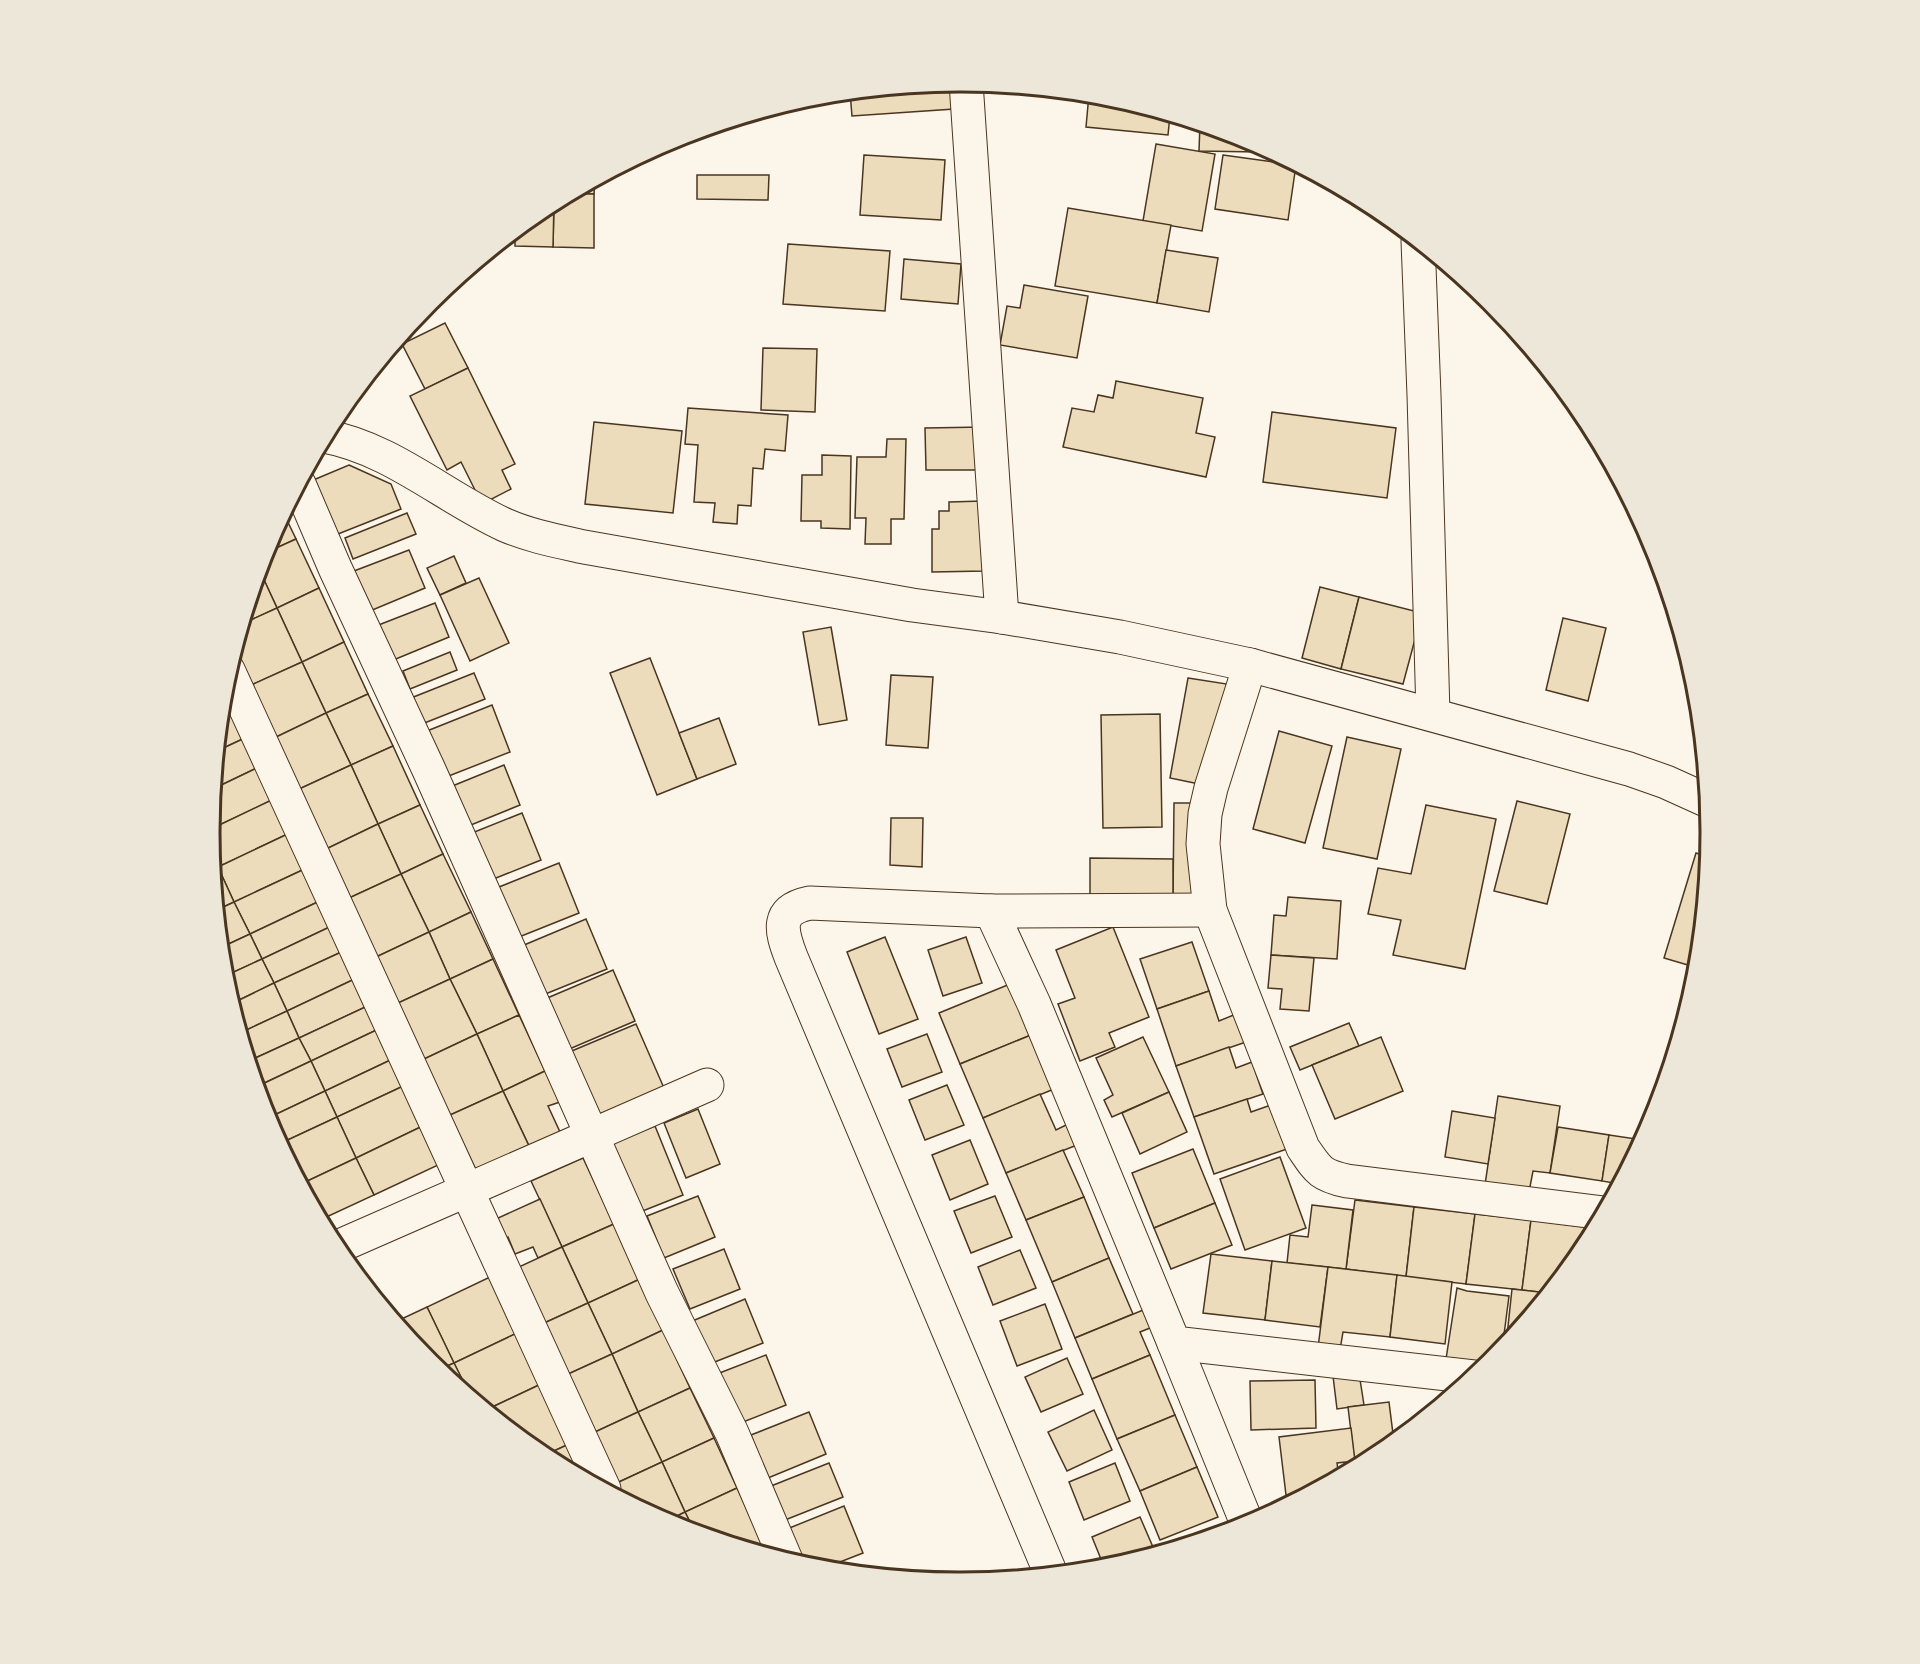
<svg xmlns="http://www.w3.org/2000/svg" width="1920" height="1664" font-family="Ubuntu,sans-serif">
	<rect width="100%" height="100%" fill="#fbf6e9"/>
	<g fill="#ecdcbc" stroke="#4a3520" stroke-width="1.5">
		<path d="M952,82L954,109L852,116L850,92Z"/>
		<path d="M1089,94L1107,96L1170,115L1168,135L1086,127Z"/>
		<path d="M1200,124L1248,138L1258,144V152L1199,151Z"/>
		<path d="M1156,144L1215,154L1202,231L1143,221Z"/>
		<path d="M864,155L945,160L941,220L860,215Z"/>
		<path d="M1223,155L1296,165L1288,220L1215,209Z"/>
		<path d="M697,175H769L768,200L697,199Z"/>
		<path d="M595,180L594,194H569Z"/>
		<path d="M569,194H594V248L553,247L554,202Z"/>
		<path d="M554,202L553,247L515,246V230L543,207Z"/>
		<path d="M1068,208L1171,225L1157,303L1055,286Z"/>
		<path d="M788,244L890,251L885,311L783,304Z"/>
		<path d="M1166,250L1218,258L1209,312L1157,303Z"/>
		<path d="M904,259L961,264L958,304L901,299Z"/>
		<path d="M1024,285L1088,296L1077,358L1000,345L1007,306L1020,308Z"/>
		<path d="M433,297L437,306L419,313L429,301Z"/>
		<path d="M445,323L468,368L425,389L402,344Z"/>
		<path d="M763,348L817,349L815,412L761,410Z"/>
		<path d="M468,368L515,464L502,470L511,489L482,504L461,462L447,470L410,396Z"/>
		<path d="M1116,381L1203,398L1196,433L1215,437L1206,477L1063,447L1072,408L1094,412L1098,395L1113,398Z"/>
		<path d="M688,408L788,415L785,451L765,449L763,469L753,468L751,506L738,505L737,524L713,522L715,503L694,502L698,445L685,444Z"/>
		<path d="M1272,412L1396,428L1387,498L1263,482Z"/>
		<path d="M594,422L682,431L673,513L585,504Z"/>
		<path d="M984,427L985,470H926L925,428Z"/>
		<path d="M887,439H906L904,519H891V544H865L866,518H855L857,457H886Z"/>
		<path d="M822,455L851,456L850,529L821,528V521H801L802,475H822Z"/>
		<path d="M349,465L391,484L401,509L333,536L311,481Z"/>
		<path d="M983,501L985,571L932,572V529H939V511H949V502Z"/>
		<path d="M283,512L296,539L263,554L266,544Z"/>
		<path d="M407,513L416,534L353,559L345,538Z"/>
		<path d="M296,539L319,588L277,608L259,569L263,554Z"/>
		<path d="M409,550L425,588L370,611L354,571Z"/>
		<path d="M454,556L466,583L440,595L427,568Z"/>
		<path d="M259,569L277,608L242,624Z"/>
		<path d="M479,578L509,643L470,661L440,595Z"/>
		<path d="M1320,587L1359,597L1341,669L1302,658Z"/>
		<path d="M319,588L344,642L302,662L277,608Z"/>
		<path d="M1359,597L1422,613L1403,684L1341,669Z"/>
		<path d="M435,603L449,637L391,661L376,626Z"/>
		<path d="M277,608L302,662L249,686L233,653L242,624Z"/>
		<path d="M1563,618L1606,628L1588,701L1546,690Z"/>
		<path d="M831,627L847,720L819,725L803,632Z"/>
		<path d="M344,642L368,694L326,713L302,662Z"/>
		<path d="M450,652L457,670L410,689L403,671Z"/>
		<path d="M650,658L697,779L657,795L610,673Z"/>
		<path d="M302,662L326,713L274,738L249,686Z"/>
		<path d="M474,673L485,699L422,724L411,698Z"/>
		<path d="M891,675L933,677L928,748L886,745Z"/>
		<path d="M1188,678L1227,684L1209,786L1170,778Z"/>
		<path d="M229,694L249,736L217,751L222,697Z"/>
		<path d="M368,694L393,746L351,765L326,713Z"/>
		<path d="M492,705L510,752L441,779L422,733Z"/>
		<path d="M326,713L351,765L297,790L274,738Z"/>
		<path d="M1160,714L1162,827L1103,828L1101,715Z"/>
		<path d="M719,718L736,764L697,779L679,733Z"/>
		<path d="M1279,731L1332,746L1305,843L1253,829Z"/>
		<path d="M249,736L263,765L213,789L217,751Z"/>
		<path d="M1347,737L1401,749L1377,859L1323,848Z"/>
		<path d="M393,746L420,805L378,824L351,765Z"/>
		<path d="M263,765L278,797L209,830L213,789Z"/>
		<path d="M351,765L378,824L326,849L297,790Z"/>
		<path d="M504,765L520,805L461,829L445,789Z"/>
		<path d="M278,797L294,831L218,867L211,853L209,830Z"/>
		<path d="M1517,801L1570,814L1547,904L1494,891Z"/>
		<path d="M1174,803H1196V897H1173Z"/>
		<path d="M420,805L443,854L401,874L378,824Z"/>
		<path d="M1426,805L1496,819L1465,969L1393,955L1401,920L1368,914L1378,868L1411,874Z"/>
		<path d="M522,813L541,860L486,882L467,835Z"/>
		<path d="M891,818H923L922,867L890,865Z"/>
		<path d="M378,824L401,874L349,898L326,849Z"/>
		<path d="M294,831L311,866L234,902L218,867Z"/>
		<path d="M1696,853L1709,857L1698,968L1664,958Z"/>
		<path d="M443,854L471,912L429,932L401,874Z"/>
		<path d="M1090,858L1173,859V897L1090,896Z"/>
		<path d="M559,863L579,913L514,939L494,889Z"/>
		<path d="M311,866L326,898L250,934L234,902Z"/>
		<path d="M218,867L234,902L217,910L213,869Z"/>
		<path d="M401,874L429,932L376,957L349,898Z"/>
		<path d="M1288,897L1341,901L1337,959L1271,955L1274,915L1286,916Z"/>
		<path d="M326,898L338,923L262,959L250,934Z"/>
		<path d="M234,902L250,934L220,948L217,910Z"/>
		<path d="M471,912L493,959L450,979L429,932Z"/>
		<path d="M586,919L607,969L538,997L517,948Z"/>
		<path d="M338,923L350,948L274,983L262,959Z"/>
		<path d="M1113,927L1149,1017L1109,1033L1115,1047L1080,1061L1058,1004L1075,998L1056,950Z"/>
		<path d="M429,932L450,979L398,1003L376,957Z"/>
		<path d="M250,934L262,959L223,977L220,948Z"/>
		<path d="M885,937L918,1019L879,1034L847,952Z"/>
		<path d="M966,937L982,983L943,996L928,950Z"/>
		<path d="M1192,942L1209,991L1157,1009L1140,959Z"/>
		<path d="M350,948L363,975L287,1011L274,983Z"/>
		<path d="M1271,955L1314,958L1309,1011L1280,1009L1282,989L1268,988Z"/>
		<path d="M262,959L274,983L231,1004L223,977Z"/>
		<path d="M493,959L519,1015L477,1034L450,979Z"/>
		<path d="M613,970L635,1021L560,1053L538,1002Z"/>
		<path d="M363,975L376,1002L299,1038L287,1011Z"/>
		<path d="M450,979L477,1034L424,1059L398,1003Z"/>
		<path d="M274,983L287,1011L240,1033L231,1004Z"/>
		<path d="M1010,984L1031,1035L960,1064L939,1013Z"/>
		<path d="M1209,991L1219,1021L1236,1014L1246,1042L1176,1066L1157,1009Z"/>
		<path d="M376,1002L387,1025L311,1061L299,1038Z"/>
		<path d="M287,1011L299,1038L249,1061L240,1033Z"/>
		<path d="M519,1015L545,1071L503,1091L477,1034Z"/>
		<path d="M1349,1023L1359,1046L1300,1070L1290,1047Z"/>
		<path d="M636,1024L664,1088L594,1117L567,1053Z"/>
		<path d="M387,1025L401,1055L325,1091L311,1061Z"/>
		<path d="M477,1034L503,1091L450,1115L424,1059Z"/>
		<path d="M927,1034L942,1072L902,1087L887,1049Z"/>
		<path d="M1031,1035L1054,1089L983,1118L960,1064Z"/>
		<path d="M1143,1037L1169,1092L1112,1117L1104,1100L1113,1095L1096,1058Z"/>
		<path d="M1381,1037L1403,1091L1335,1119L1312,1065Z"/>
		<path d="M299,1038L311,1061L256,1087L249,1061Z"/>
		<path d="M1229,1047L1236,1068L1252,1062L1263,1094L1194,1117L1176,1066Z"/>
		<path d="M401,1055L414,1081L337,1117L325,1091Z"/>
		<path d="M311,1061L325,1091L266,1119L256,1087Z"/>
		<path d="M545,1071L560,1102L548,1106L560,1132L529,1146L503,1091Z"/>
		<path d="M414,1081L433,1121L356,1158L337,1117Z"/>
		<path d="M947,1085L964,1125L925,1140L909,1100Z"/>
		<path d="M325,1091L337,1117L279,1144L266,1119Z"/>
		<path d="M503,1091L529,1146L476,1170L450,1115Z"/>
		<path d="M1169,1092L1187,1132L1140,1154L1122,1113Z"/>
		<path d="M1040,1094L1056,1130L1068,1124L1077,1145L1006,1173L983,1118Z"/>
		<path d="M1498,1096L1560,1106L1550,1173L1533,1171L1529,1192L1485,1185Z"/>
		<path d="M1247,1099L1251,1112L1271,1105L1287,1149L1214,1174L1194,1117Z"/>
		<path d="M698,1109L720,1164L686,1178L664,1123Z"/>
		<path d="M1452,1111L1495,1118L1488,1164L1445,1157Z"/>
		<path d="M337,1117L356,1158L301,1184L279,1144Z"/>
		<path d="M433,1121L451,1159L374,1195L356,1158Z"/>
		<path d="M655,1126L683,1195L635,1214L607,1145Z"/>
		<path d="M1558,1127L1609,1135L1602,1181L1550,1173Z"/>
		<path d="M1609,1135L1643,1140L1619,1184L1602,1181Z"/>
		<path d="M970,1140L988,1184L950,1200L932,1155Z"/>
		<path d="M1193,1149L1215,1203L1154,1228L1132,1173Z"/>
		<path d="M1063,1150L1084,1197L1026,1220L1006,1173Z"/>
		<path d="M1280,1157L1306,1228L1245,1250L1220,1179Z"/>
		<path d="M356,1158L374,1195L320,1220L301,1184Z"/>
		<path d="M583,1158L614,1224L562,1247L531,1181Z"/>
		<path d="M698,1196L715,1237L664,1258L647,1216Z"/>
		<path d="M995,1196L1012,1237L971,1253L954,1211Z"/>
		<path d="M1084,1197L1109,1258L1052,1282L1026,1220Z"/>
		<path d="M540,1199L562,1247L538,1258L533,1247L515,1254L508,1237L496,1243L487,1223Z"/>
		<path d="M1355,1200L1414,1207L1406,1277L1346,1269Z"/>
		<path d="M1215,1203L1232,1245L1171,1269L1154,1228Z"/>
		<path d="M1312,1205L1353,1210L1346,1269L1287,1263L1290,1235L1308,1237Z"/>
		<path d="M1414,1207L1475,1214L1466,1284L1406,1277Z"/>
		<path d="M1475,1214L1531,1220L1522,1290L1466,1284Z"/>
		<path d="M1531,1220L1592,1228L1590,1238L1584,1250L1548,1293L1522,1290Z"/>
		<path d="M614,1224L640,1279L588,1303L562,1247Z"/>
		<path d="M562,1247L588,1303L531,1329L506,1273Z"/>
		<path d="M724,1249L740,1289L690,1309L673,1269Z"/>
		<path d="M1020,1250L1036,1288L993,1305L978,1267Z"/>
		<path d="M1211,1254L1272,1261L1265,1320L1203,1313Z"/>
		<path d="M1109,1258L1133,1314L1075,1338L1052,1282Z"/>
		<path d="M1272,1261L1328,1267L1320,1327L1265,1320Z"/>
		<path d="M1328,1267L1397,1275L1390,1337L1343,1332L1340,1350L1318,1348Z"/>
		<path d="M1397,1275L1452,1282L1445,1344L1390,1337Z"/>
		<path d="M490,1277L517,1333L454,1363L427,1307Z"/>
		<path d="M640,1279L663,1330L612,1354L588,1303Z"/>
		<path d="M1457,1288L1467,1291L1509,1296L1502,1350L1489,1365L1446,1359Z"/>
		<path d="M1512,1289L1548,1293L1506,1345Z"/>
		<path d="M745,1299L763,1343L707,1365L690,1322Z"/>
		<path d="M588,1303L612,1354L555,1380L531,1329Z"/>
		<path d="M1045,1304L1062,1349L1017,1366L1000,1321Z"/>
		<path d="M427,1307L454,1363L438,1370L429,1363L395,1322Z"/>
		<path d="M1148,1308L1155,1326L1140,1332L1150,1355L1092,1379L1075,1338Z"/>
		<path d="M663,1330L690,1388L638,1412L612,1354Z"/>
		<path d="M517,1333L541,1384L486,1410L471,1397L454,1363Z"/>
		<path d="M612,1354L638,1412L582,1438L555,1380Z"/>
		<path d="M766,1355L786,1405L738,1424L717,1374Z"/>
		<path d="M1150,1355L1175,1415L1117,1439L1092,1379Z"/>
		<path d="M1067,1358L1083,1394L1041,1412L1025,1377Z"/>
		<path d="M454,1363L471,1397L438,1370Z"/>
		<path d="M1359,1373L1364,1405L1337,1409L1333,1376Z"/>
		<path d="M1315,1380L1316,1428L1251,1430L1250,1381Z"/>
		<path d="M541,1384L569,1444L543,1456L486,1410Z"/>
		<path d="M690,1388L714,1438L662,1462L638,1412Z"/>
		<path d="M1389,1402L1394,1442L1377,1457L1362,1465H1355L1348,1407Z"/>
		<path d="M1094,1410L1112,1450L1067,1471L1048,1432Z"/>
		<path d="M638,1412L662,1462L606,1488L582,1438Z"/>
		<path d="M809,1412L826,1454L768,1478L751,1435Z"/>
		<path d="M1175,1415L1197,1467L1140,1491L1117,1439Z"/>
		<path d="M1351,1428L1355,1461L1337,1463L1339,1477L1311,1492L1286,1495L1279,1437Z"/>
		<path d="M714,1438L737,1488L685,1512L662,1462Z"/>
		<path d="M569,1444L587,1480L543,1456Z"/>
		<path d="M662,1462L685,1512L665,1522L607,1491L606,1488Z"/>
		<path d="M829,1463L843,1497L780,1522L766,1488Z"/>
		<path d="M1115,1463L1130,1501L1084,1520L1069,1482Z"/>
		<path d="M1197,1467L1218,1517L1160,1540L1140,1491Z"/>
		<path d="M737,1488L764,1547L755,1551L695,1532L685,1512Z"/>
		<path d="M844,1506L863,1553L822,1569L802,1565L787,1529Z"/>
		<path d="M685,1512L695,1532L665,1522Z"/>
		<path d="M1140,1517L1156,1554L1105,1569L1092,1537Z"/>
	</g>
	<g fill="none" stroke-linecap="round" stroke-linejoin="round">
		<g stroke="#4a3520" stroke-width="35">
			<g id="minor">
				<path d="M966,82L1002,617"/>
				<path d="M1418,241L1424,395L1433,714"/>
				<path d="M324,436C391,448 444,497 505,525C530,536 557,541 584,547L912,605L1002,617L1120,637L1250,665L1629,769L1666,782L1708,801"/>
				<path d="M299,484L335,568L429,770L662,1293L732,1433L786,1560"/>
				<path d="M1250,665L1211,788L1205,814L1203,844L1210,910L1303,1148C1318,1170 1320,1175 1347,1181L1604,1213"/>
				<path d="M228,670L604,1489"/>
				<path d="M1210,910L991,911L1034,1004L1174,1343L1474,1377"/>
				<path d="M991,911L810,903C775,910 781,931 791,957L1051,1574"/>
				<path d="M335,1248L707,1085"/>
				<path d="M1174,1343L1248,1526"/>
			</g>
		</g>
		<use href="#minor" stroke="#fbf6e9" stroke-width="33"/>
	</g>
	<path d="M0 0H1920V1664H0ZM220 832a740 740 0 1 1 1480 0a740 740 0 1 1-1480 0Z" fill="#ede7d9" fill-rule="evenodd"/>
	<path fill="none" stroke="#4a3520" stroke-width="3" d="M220 832a740 740 0 1 1 1480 0a740 740 0 1 1-1480 0Z"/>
</svg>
